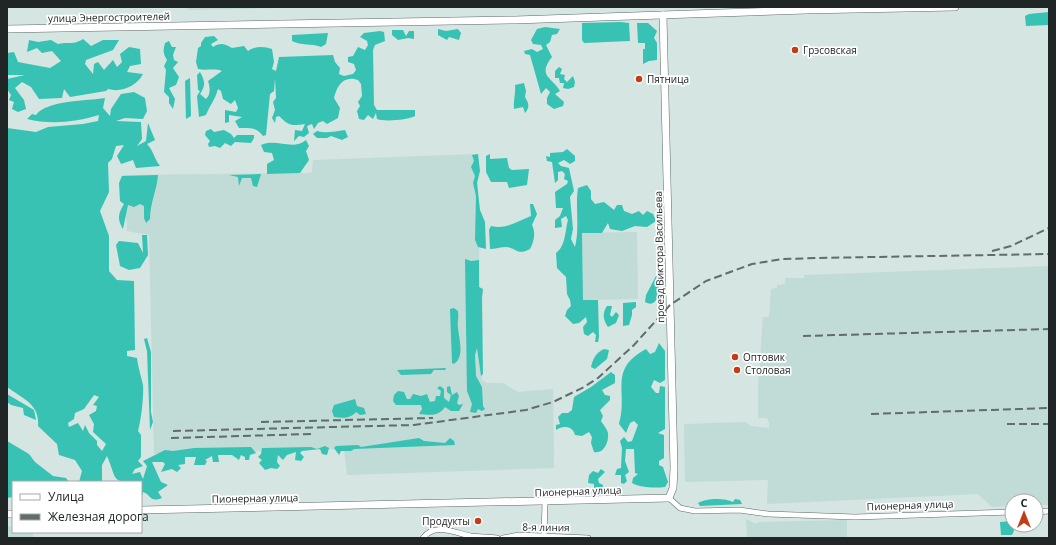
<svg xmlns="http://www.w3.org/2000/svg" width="1056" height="545" font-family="'Open Sans',sans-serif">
	<rect width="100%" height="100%" fill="#d4e5e2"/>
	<g fill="#c1dbd7">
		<path d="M184,7H316L190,10Z"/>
		<path d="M477,154L482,380L487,383H503L518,392L553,389L554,468L347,475L344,449L154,454L149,235L127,231L123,175L307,173L312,172L313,160Z"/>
		<path d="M637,232L638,299L583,300L582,233Z"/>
		<path d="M1049,266V505H1036V501H1012V506L992,507L978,494L767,504L768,480L685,482L684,424L745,422L751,426L769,428V423L767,418H758V386L763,317H769L771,289L777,288V285L785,284V278H804V275Z"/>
		<path d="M746,519L756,524L758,522L847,520V538H747Z"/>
		<path d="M7,526H13V532H33V538H7Z"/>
	</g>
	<g fill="#37c2b3" fill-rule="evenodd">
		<path d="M1049,12V25L1026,26L1025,16L1029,14Z"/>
		<path d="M621,22L629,23L630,41L584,43L582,40V23Z"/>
		<path d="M637,23H648L657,31L654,38L657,43V60L649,61L643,64V49H645V43H638Z"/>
		<path d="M545,27L560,29L557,34L552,35L550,42L546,45L552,57C537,76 552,77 560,91L555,94L564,102L563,106L554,109L547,104V98L550,92L546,88L541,94L530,55L525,54L524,51L532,49L537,52L543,49L541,45L533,44L531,40L537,29Z"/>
		<path d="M438,29L446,31L458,29L461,33L459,40L449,37L447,40L438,35Z"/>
		<path d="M392,30H403L406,36L409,31H414V39L408,38L398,40L392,35Z"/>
		<path d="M380,31L384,32L385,41L375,45L373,50L374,105L377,110H415V116C408,120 384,122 377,119L376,113L373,119L368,115L364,120L359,119L357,111L360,106L358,102L362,96L361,84L358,80C344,75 337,85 334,98L340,108L338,118L327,124L323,121L318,123L314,129L312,124L307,126L309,133L304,137L299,136L294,141L295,130L302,131L305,124C291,126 289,126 279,116L276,117L275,123L272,118L275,110L273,102L276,98L275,78L274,91L270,94L266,135L263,136C257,127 249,128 239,128L235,121L242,117L229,115V122L225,123V110L236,112L238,108L235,100L231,104L223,99L221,91L218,89C215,100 210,105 206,115L199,117L197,96L200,91L198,90L197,75L200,72C205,81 206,85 200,94L206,99C211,94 210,87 208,81L222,71C216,68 205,71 198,69L196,62L198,48L201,46V43L205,37L214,36L218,40L211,44L213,47C221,42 224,44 232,48L244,46L248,51C255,46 264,46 272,49L274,62L272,69L276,71L279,57L333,55L335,62L340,68L339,74L344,76L353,74L356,70L354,64L348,62V57L353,56L358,47L365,50L368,45L367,41L360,37L364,33Z"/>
		<path d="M328,33L326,44L321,47C311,43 302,46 292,41V35Z"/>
		<path d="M83,39L91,46L103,40H119L113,50L86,60L85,64L93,74L94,64L98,62L104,70L113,60L117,67L122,62L120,54L129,47L140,49L141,64L130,66L127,72L143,74C137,86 121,93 108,89L106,91L70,97L64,89L62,98L39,99L31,87L22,82L15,88L24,100L26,109L18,112L12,109L14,102L9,100L11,95L7,89V79L25,75H7V53L14,52L18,62L50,68L61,61L52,51L42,53L37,48L27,52L29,40L38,42L51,40L58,44C69,41 72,46 83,39Z"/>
		<path d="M169,41L172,47H176L173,55L174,60L178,62L173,68L179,77L176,85L169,88L175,99L173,109L169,103V97L164,92L166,70L164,66L167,60C163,53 163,51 165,43Z"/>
		<path d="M559,67L562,69L560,74L565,75L564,79L567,82L573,76L575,82L574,87L568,89L563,88L564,83H560L559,78H555V71Z"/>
		<path d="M190,78L191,116L186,119L185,81Z"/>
		<path d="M524,83L526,91L525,97C529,104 530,107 525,113L523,107L514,109C513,101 516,93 515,85Z"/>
		<path d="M134,92L145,98L147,111L143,119L125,118L116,121L141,122L142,139L137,146L146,141L148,123L155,140L147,144C154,151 154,159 160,166L136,168L133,160L121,164L117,156L124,145L116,146L112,159L108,163L109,192L100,211L109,236V271L117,280L134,281L135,350L127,351V356L137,358C138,367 141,376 143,385C144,395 141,421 138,431L141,435V457L138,461L143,466L135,469L132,474L140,472L143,479L147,466L143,461L165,450L173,451L194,448L251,447L256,453L250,455L249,460H245V457L241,455L239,460L232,455H218L219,462H213L212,456L205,460L207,461L205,465H194L196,457H185V464L178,465L181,468L177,472L172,469L161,472L165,464L163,462H152L161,482L168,485L158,492L162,498C149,503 152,495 143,492L141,499V482C110,482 118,482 107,456L102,465V482H79L82,471L75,460L59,455L57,444L38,426C40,404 23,399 7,387V128L36,132L48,127L83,124L98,121L99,115C76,122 51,125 27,119L32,114L36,115C47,100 87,101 105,98L103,108L110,116L111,109L121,94ZM94,395L99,397L93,405L97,406L96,411L89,415L94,424L93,432L106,444L102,451L97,445V441L89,433L85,425L83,431L78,423L69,427L68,423L74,419L75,413L84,409Z"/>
		<path d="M211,129L214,132L224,130L231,134L234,138L237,135H254V138L251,143L235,142L231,146L225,143L220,148L215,146L209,147L208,144L210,141L205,135L206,131Z"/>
		<path d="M345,130L348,137L342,140L331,136L327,138H317L313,134L317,131C327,134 335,131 345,130Z"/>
		<path d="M306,140L309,146L306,151L309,160L300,173L267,174V164L274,160L272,153L264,152L261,145C276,138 293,151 306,140Z"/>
		<path d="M567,149L575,156V161L570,164L564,160L558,163L561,166L569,168L574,191L570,197L573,229L571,239L575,247C580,227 575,206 578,188L587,185L591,191V199L595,204L604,202L614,210L617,205H622L624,211L632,214L639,211L643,215L647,211L653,214L656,221L647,227L635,226L622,231L610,229L608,223L602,233H582L583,300H598L599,337L598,342H595L596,335L593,332L588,336L584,334L583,327L587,322L586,317L579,323L573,324L565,316L567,310L571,306L570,300L567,294L566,277L557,268L556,253C566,246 565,230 568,220L566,216L561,219L562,227L555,228V220L560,216L563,208H556L555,192L567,184L568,181L564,179L565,174L562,171L558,172V180L555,183L552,162L547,161L546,156L550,157V153L563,152Z"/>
		<path d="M478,154L480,171L477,183L480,210L485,222L486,249L478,247L475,240L476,196L473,183L475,176L471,167L474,161L472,155Z"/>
		<path d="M490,154V159L507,158L509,168L512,170L529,169L527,185L509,188L507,182H491L486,172V156Z"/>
		<path d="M261,174L257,187L253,186L251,178H242L239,186L238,177L229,175Z"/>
		<path d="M158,175C157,190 150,203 150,219L146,223L144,218V206L140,204L134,207L128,205L123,229C117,219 118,214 124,204L120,201L119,183L122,176Z"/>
		<path d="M530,204H533L537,214L532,225C536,233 534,241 530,249C517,256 517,248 506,247C501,247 495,249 490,249L489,230L491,226C506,230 518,221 531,216Z"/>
		<path d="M142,235H147L148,255L140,268L129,270L120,266L116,245L119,241L138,243L143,253Z"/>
		<path d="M465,259L471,261L479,260V287L483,289L482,298L483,374L481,376L477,348L475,355L476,376L482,387L483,406L485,409L482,411L478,409L476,413L470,412L472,404L467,391Z"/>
		<path d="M656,276L661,277C658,287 660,310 645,302L646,295Z"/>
		<path d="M636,302V307L632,310V315L629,325L623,326V303Z"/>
		<path d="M607,306H612L610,315L612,317L616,312L619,315L616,323L608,327C603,319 602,314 607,306Z"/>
		<path d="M454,308L458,311C459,317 457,322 458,328C459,339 465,357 454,364L452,363L450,309Z"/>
		<path d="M147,338L151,352V412L153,422L150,430L147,351L144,339Z"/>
		<path d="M659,343L665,351V380L660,383L654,380L651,387L656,393H659L660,386L665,387V429L658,433L664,435V458L659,461V465L663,467L668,482L665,487C655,488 641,488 632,483L633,478L638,474L635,473L634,449H626L625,461L629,472L625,475L627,481L624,484L621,483V475H615L617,469L621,468L622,448L620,441L624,437L628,442L632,441L638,425L634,421L630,423L626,433L619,424C629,392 607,370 646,349L650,354L655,352Z"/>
		<path d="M604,349L609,350L607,359L595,369L591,367C593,358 596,353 604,349Z"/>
		<path d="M446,368L445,370H434L431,374L401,375L397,370Z"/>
		<path d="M611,372L615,375V383L602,390L605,395L610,396V400L600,410L603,416L601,421C603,424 607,429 608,433C609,442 604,454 594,452L591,443L592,437L589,432L582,436L575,435C573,426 563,425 556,430V425L560,424L558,417L562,413H568L572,410L574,397L591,387Z"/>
		<path d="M440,386L444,389V398L449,402L451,395L447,392V387L450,386L452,395L457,392L459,396L457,403L459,405L463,404L459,411H451L445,407C438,417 430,415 419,414L422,409L421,405H396L393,401L394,395L398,391L404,392L407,399H410L413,394L421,396L427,394L430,402L435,401L436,396H440L441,391L437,388Z"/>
		<path d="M7,394L34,410L36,420L24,415L23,408L11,405L7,402Z"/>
		<path d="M355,399L357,406L364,408L366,414L360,415L356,412C350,419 343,418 334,417L332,411L334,405Z"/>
		<path d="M419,438L424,441L445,443L450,438L454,441L455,445L354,449L351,451H341L339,455L334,448L336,446L358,445L361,447Z"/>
		<path d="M7,441L29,454L35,462L53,476L66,478L69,482H13V497L7,498Z"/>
		<path d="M325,446L329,448L327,455L322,454L320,449L302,451L300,453L304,457L301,461L295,460L296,452L287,455L283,460L278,455L277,462L280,466L277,469L271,468L265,470L259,463L262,460L258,457L261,454L262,448L311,447L317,449Z"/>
		<path d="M601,469L605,472L598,479L599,483L603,485V487L597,489L594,488V484L588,483L589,475L593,471L598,473Z"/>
		<path d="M735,499L740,500L742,504L700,506L698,503C707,498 725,498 733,502Z"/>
		<path d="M1012,521L1014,531L1012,535H1001L1000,522Z"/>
	</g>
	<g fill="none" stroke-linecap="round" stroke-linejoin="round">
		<g stroke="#5b6967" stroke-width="6">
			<g id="minor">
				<path d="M669,498L680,508L695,511L739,510L768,514L855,517L1012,512"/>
				<path d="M1036,512L1049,511"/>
				<path d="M423,538C435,522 455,533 471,536C479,537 488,537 497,538"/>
				<path d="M503,538L519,535L588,538"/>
				<path d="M544,538L545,502"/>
			</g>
		</g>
		<g stroke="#5b6967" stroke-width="8">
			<g id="tertiary">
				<path d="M141,510L669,498L673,488L674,468L663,15"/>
				<path d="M7,514H13"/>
			</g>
		</g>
		<g stroke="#5b6967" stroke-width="8">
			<path id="secondary" d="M7,29L515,20L806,10L955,7"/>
		</g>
		<use href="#minor" stroke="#fff" stroke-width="5"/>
		<use href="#tertiary" stroke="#fff" stroke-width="7"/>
		<use href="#secondary" stroke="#fff" stroke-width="7"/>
		<g stroke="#626c6a" stroke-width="2" stroke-dasharray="8 4" stroke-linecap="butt">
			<path d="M992,251L1011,246L1049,228"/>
			<path d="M803,336L1049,329"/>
			<path d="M871,414L1049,408"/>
			<path d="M261,422L433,418"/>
			<path d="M1007,424H1049"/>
			<path d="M173,431L414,425L526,410L553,402L584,387L598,378L634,345L670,305L706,281L752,264L783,259L816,258L1049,254"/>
			<path d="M171,438L312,434"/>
		</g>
	</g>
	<g fill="#c43b17" stroke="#fff" stroke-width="1.5">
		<circle cx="795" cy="50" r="4"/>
		<circle cx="639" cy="79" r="4"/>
		<circle cx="735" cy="357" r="4"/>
		<circle cx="737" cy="370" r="4"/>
		<circle cx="478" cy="521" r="4"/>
	</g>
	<g text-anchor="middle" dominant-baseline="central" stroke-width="3.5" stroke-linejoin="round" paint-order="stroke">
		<g font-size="10" fill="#202625" stroke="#fff">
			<text transform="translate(109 17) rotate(-1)">улица Энергостроителей</text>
			<text transform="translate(659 257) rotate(-91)">проезд Виктора Васильева</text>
			<text transform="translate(578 491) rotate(-2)">Пионерная улица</text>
			<text transform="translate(255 498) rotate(-1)">Пионерная улица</text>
			<text transform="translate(910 505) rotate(-2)">Пионерная улица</text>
			<text transform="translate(546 527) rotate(1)">8-я линия</text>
		</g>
		<g font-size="10" fill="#202625" stroke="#fff" text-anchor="start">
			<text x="803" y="50">Грэсовская</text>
			<text x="647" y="79">Пятница</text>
			<text x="743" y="357">Оптовик</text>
			<text x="745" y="370">Столовая</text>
			<text x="470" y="521" text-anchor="end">Продукты</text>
		</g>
	</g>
	<rect width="1056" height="545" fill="none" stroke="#202625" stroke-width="16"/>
	<rect x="12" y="481" width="130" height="52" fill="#ffffff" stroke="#a6a8a8"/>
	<rect x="20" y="494" width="20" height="6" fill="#ffffff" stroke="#a6a8a8"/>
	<text x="48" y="501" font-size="12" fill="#202625">Улица</text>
	<rect x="20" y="514" width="20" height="6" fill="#626c6a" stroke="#a6a8a8"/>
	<text x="48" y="521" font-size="12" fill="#202625">Железная дорога</text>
	<g transform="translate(1024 513)"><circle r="19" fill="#ffffff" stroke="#a6a8a8"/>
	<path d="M0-3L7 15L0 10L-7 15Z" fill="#c43b17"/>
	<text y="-6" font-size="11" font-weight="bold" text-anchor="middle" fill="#202625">С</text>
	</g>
</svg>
